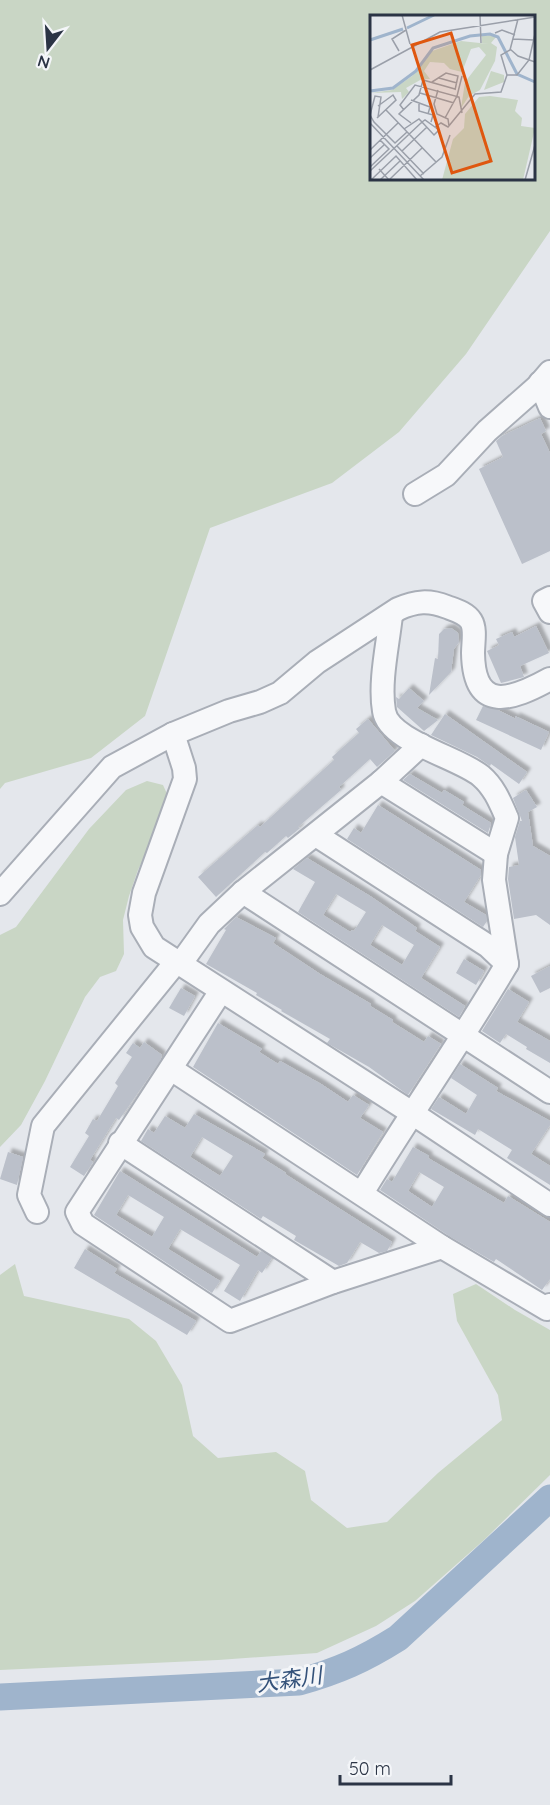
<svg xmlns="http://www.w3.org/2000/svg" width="550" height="1805" font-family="Quicksand,'Noto Sans JP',sans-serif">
	<defs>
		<filter id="shadow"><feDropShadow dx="4" dy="-4" stdDeviation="1.5" flood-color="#0004"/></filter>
	</defs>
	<rect width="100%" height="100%" fill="#e4e7ec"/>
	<g fill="#c9d6c5" fill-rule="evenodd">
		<path d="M0,0H550V231L466,354L399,432L332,483L210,528L145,716L91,758L5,783L0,789ZM534,16V178H372V16Z"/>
		<path d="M147,781L163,785L168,796L157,830L138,870L129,896L123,920L124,954L116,971L100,977L85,997L45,1081L21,1125L0,1147V935L16,927L89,829L126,790Z"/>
		<path d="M15,1264L24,1296L129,1319L156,1341L182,1385L193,1436L218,1458L276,1452L305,1471L311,1500L347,1528L387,1522L438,1473L502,1420L498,1395L457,1321L453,1294L476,1284L515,1310L550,1330V1475L484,1540L415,1601L376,1626L317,1653L218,1660L0,1670V1275Z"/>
	</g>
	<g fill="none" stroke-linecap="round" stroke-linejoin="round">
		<path stroke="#9fb4cc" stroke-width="27" d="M0,1697L299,1682C338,1671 363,1660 398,1638L550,1498"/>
	</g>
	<g fill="#bbc0ca" fill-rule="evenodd" filter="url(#shadow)">
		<path d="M540,418L546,431L541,434L550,453V551L522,564L479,469L503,457L496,441L502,436Z"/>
		<path d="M536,626L549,653L520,666L524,677L501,683L487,651L499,645L496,639L512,632L514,637Z"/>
		<path d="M451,628L458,633L459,642L454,649L451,672L429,695L435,658L438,659L439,634L444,629Z"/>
		<path d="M409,688L424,701L417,708L438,720L424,731L397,707L396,697L399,699Z"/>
		<path d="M483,706L498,710L516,719L515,716L549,732L541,750L476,720Z"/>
		<path d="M445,714L527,772L519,784L491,764L490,766L477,757L431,735Z"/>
		<path d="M368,719L395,751L377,767L370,759L339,787L341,790L298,827L300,828L288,838L286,836L267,853L265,852L216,897L198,877L258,825L260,827L334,760L332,757L359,733L356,729Z"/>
		<path d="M410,774L442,793L444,790L464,802L462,805L491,823L488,833L403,780Z"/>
		<path d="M526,790L537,807L528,812L533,846L550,856V925L536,915L514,919L508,879L509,867L519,865L515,837L520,821H522L513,798Z"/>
		<path d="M378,805L481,870V875L464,902L486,915L487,921L483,927L347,839L354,828L361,833Z"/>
		<path d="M307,858L370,896L417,928L415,931L440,947L421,978L465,1006L459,1017L298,912L315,882L293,869ZM336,894L366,912L354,931L352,930L350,932L323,915ZM382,925L414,945L402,965L370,945Z"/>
		<path d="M236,917L276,938L273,943L320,974L371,1004L370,1006L393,1020L392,1022L424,1042L428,1036L441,1044L408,1095L369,1067L327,1043L330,1039L281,1011L282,1010L256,995L257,993L206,964L226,930L224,929Z"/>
		<path d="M464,959L484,971L476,985L456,973Z"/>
		<path d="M550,966V988L540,993L531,976Z"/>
		<path d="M181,988L195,996L184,1016L169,1008Z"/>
		<path d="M508,989L529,1002L517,1022L550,1041V1063L526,1049L527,1047L506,1034L500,1043L482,1031Z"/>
		<path d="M218,1023L262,1049L259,1052L278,1064L280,1061L321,1084L348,1102L353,1095L369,1105L360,1118L383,1132L357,1175L193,1067Z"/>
		<path d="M144,1042L162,1055L160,1061L119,1120L116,1118L90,1160L93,1162L84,1176L70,1167L89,1136L85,1133L93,1119L97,1121L118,1086L115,1083L132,1057L126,1053L133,1043L140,1048Z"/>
		<path d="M460,1064L498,1088L496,1091L550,1121V1125L531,1154L550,1166V1185L507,1158L512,1150L478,1129L475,1135L431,1109L439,1097L466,1114L477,1095L451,1078Z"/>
		<path d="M194,1114L265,1154L262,1158L286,1173L285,1174L392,1242L387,1251L379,1253L360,1242L347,1263L339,1266L294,1240L296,1236L263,1216L261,1219L141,1141L148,1129L154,1133L165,1116L185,1128ZM202,1137L233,1156L220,1176L190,1157Z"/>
		<path d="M413,1147L429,1156L428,1158L504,1203L508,1196L550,1222V1279L542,1290L496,1259L494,1262L449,1236L380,1190L387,1179L392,1182ZM419,1172L444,1187L432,1207L408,1191Z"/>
		<path d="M8,1152L23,1157L17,1185L0,1179Z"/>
		<path d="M120,1171L257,1257L261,1251L272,1258L262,1273L258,1270L240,1301L224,1291L240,1265L180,1229L168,1249L220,1281L212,1293L94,1215ZM128,1195L164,1217L152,1237L116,1215Z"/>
		<path d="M85,1249L117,1269L114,1273L196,1321L187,1335L74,1268Z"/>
	</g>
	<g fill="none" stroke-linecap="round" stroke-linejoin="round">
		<g stroke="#a9aeb7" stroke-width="26">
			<g id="minor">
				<path d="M540,383L550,407"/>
				<path d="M415,494L446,475L487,431L538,386L550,372"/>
				<path d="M550,598L544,601L550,612"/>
				<path d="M173,734L184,768L185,779L144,893L140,915L142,927L154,947L412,1113L550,1205"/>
				<path d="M381,782L496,854"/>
				<path d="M316,835L488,946L507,964"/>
				<path d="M243,892L550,1092"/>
				<path d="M0,894L112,767L173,734L229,711L260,702L280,693L317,662L398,609C416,601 429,600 447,607C455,610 466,613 471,621C476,629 473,643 473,653C474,714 512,700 550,679"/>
				<path d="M221,991L77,1212L83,1224L230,1321L333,1282L442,1247"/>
				<path d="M171,1069L442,1247L547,1309L550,1305"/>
				<path d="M120,1143L333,1282"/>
				<path d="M362,1193C409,1116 461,1042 507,964L494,880L496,854L507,818C500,802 494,787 481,776C460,758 388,741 384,711C379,682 388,644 391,615"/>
				<path d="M37,1212L29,1195L43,1126L172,967L181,963L209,924L243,892L381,782L421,745"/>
			</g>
		</g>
		<use href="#minor" stroke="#f7f8fa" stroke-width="22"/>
	</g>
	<g text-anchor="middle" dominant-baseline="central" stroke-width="6" stroke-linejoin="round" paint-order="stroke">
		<g font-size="22" font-style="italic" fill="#34527a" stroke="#f4f6f9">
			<text transform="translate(289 1679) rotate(-8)">大森川</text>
		</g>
	</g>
	<g transform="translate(370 15)">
		<rect width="165" height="165" fill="#e4e7ec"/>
		<path d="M123,20L126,22L121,28L127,32L125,46L110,75L99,81L91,93L95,67L116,40L109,32L101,34L92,57L80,54L74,48L60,47L54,56L60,64H52L36,73L39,77L32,84L31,77L1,78L22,75L42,61L62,36L91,26L119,29L112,28V21ZM121,56L134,60V67L114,75ZM120,81L148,85L145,96L152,103L151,111L165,113L153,165H72L83,124L94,113L95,99L109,82Z" fill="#c9d6c5"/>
		<path fill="none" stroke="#9fb4cc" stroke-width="3" d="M37,13L64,0M0,25L33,14M0,76L23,73L46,56L63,33L100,21L120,19L128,22L147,59L165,67"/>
		<path fill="none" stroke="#9a9fa9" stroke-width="1.5" d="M32,0L40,29M110,0L111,28M125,18L132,15L145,20M143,24L164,25M140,34L148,41L165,47M29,36L22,24L36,15M0,55L70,17L165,2M137,60L131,40L140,35L148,4M69,63L87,68M62,67L76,58L88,61L85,75M68,75L64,89L67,99L78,104L79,111M50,78L84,88M41,85L60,92L58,99M49,89V96L63,100L61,107M16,95L66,147M34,95L30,90L45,70L89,82L92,98M8,102L11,82L5,81L0,100L4,107L25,128L37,117M7,103L26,85L23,80L8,91M75,103L87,81L92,61M0,108L54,165M41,108L29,99L49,80L53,65L85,74M65,112L71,108L78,112L105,79L131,77L137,60H147L159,45L165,19M27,131L54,159M0,135L28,108M32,136L57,112M0,143L15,129M0,152L19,134L10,125M9,154L19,165L52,133M0,156L52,107L55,105L69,115L64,120L52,107L49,104L34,114M50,161L72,142L80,120M1,165L26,141L47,165M10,165L30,146M155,165L165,130"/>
		<path fill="#df570f" fill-opacity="0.15" stroke="#df570f" stroke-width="3" d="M81,18L121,146L82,158L42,30Z"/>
		<rect width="165" height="165" fill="none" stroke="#2b3445" stroke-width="3"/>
	</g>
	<g transform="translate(48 48) rotate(197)" stroke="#f4f6f9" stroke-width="4.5" paint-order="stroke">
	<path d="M0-4.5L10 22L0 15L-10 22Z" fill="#2b3445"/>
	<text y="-9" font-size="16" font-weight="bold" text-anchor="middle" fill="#2b3445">N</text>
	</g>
	<path d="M340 1775v9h111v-9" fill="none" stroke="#2b3445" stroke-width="3"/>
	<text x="349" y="1775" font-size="18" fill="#2b3445" stroke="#f4f6f9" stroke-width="4.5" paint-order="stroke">50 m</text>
</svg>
